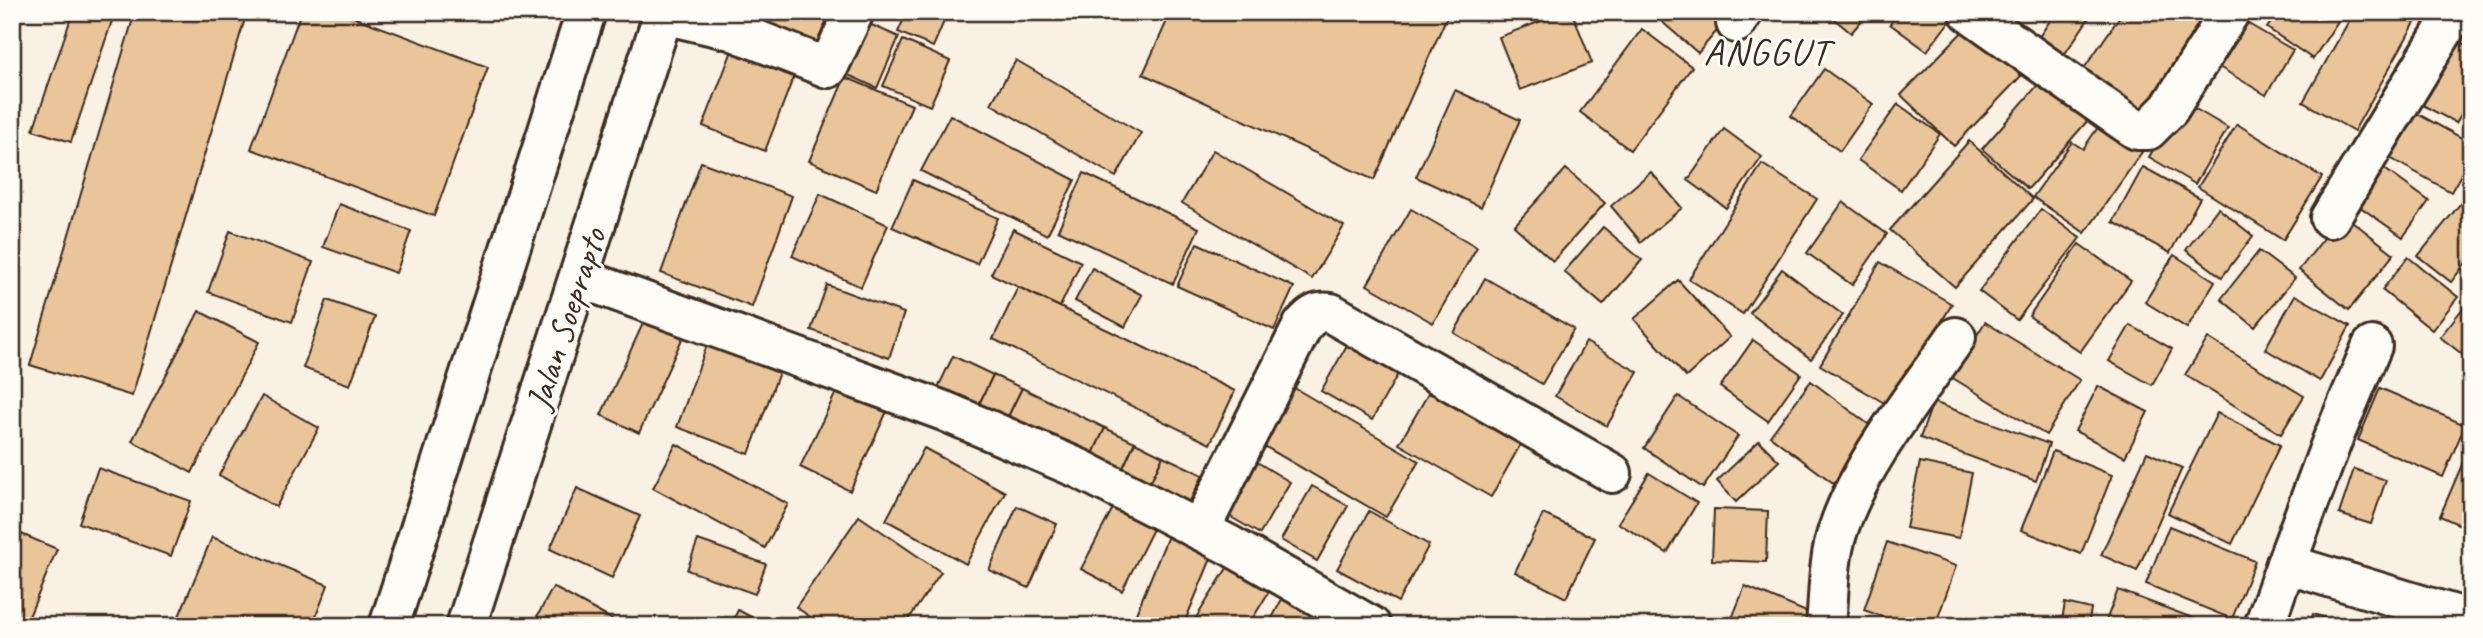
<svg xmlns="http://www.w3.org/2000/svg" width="2483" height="638" font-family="Caveat,sans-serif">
	<rect width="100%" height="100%" fill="#f9f1e4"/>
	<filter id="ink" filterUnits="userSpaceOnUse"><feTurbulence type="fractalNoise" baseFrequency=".0143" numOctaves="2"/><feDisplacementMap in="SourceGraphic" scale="14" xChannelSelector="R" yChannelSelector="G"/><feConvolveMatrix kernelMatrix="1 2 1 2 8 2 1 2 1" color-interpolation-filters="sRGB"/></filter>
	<g filter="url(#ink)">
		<g fill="#eac59a" stroke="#3b2a1e" stroke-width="2">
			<path d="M73,12H115L71,142L33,130Z"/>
			<path d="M135,12H247L132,396L30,365Z"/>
			<path d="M301,12H340L488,67L434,216L251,149Z"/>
			<path d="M750,12H838L823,65L742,31Z"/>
			<path d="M907,12H948L933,47L898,32Z"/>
			<path d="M1171,12H1449L1374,180L1143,74Z"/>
			<path d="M1565,12H1572L1592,63L1520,90L1499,37Z"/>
			<path d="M1655,12H1733L1698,53L1653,14Z"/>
			<path d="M1826,12H1869L1851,33Z"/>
			<path d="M1899,12H1945L1952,18L1927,51L1890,24Z"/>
			<path d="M2034,12H2052L2044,21Z"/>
			<path d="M2056,12H2093L2064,55L2039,37Z"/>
			<path d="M2123,12H2217L2138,124L2076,80Z"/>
			<path d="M2278,12H2344L2313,59L2267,28Z"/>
			<path d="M2354,12H2421L2354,131L2303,102Z"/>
			<path d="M2396,12H2418L2413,22Z"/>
			<path d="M2471,12V40L2452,30Z"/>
			<path d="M2235,16L2293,50L2266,95L2209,61Z"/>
			<path d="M860,20L899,37L877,88L837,70Z"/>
			<path d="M2471,22V40L2463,36Z"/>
			<path d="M1968,26L2021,76L1954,146L1901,95Z"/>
			<path d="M1642,29L1692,67L1630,150L1580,112Z"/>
			<path d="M738,35L800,60L765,151L703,126Z"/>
			<path d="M2455,39L2471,48V97L2456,123L2419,103Z"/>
			<path d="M903,40L950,61L930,106L883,86Z"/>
			<path d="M1016,60L1141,133L1116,177L991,104Z"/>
			<path d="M1824,69L1873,104L1840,151L1791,116Z"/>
			<path d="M845,77L912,105L876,190L809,161Z"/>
			<path d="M2043,79L2089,119L2028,189L1982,149Z"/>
			<path d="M1455,90L1520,120L1481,207L1416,177Z"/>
			<path d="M2182,101L2228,128L2195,184L2149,157Z"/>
			<path d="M1898,104L1940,134L1901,190L1858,160Z"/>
			<path d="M2407,108L2471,143V157L2451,192L2383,154Z"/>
			<path d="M950,115L1075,180L1047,235L921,171Z"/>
			<path d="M2101,123L2142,152L2085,233L2033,197L2072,142L2083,149Z"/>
			<path d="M2237,124L2322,177L2283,240L2198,187Z"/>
			<path d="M1724,129L1762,157L1726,208L1688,180Z"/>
			<path d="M1969,141L2033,199L1955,287L1890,230Z"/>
			<path d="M1213,150L1344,226L1312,279L1182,203Z"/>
			<path d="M701,162L792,196L752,307L661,273Z"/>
			<path d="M2375,162L2429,201L2403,237L2349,199Z"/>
			<path d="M1762,164L1817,199L1743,314L1689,279Z"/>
			<path d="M2143,167L2200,198L2170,253L2113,222Z"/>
			<path d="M1566,169L1605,203L1553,261L1514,226Z"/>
			<path d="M1651,172L1682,208L1641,242L1611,206Z"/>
			<path d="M1084,173L1199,228L1173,284L1058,230Z"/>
			<path d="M913,180L998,218L977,264L892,227Z"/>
			<path d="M820,194L888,225L861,287L792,256Z"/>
			<path d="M2464,199L2471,204V256L2451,282L2418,256Z"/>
			<path d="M1843,202L1887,234L1852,285L1807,253Z"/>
			<path d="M339,204L411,231L396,273L323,247Z"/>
			<path d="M2218,208L2253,236L2222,277L2186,250Z"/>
			<path d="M1411,209L1477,247L1433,323L1367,285Z"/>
			<path d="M2041,209L2080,238L2017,320L1979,291Z"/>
			<path d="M2343,214L2394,254L2349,310L2299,270Z"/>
			<path d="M1603,227L1642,260L1603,305L1564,272Z"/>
			<path d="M1013,229L1081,262L1060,307L991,274Z"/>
			<path d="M230,231L313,262L292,322L208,292Z"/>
			<path d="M1197,243L1294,287L1274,330L1177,286Z"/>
			<path d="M2079,244L2131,281L2080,352L2029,316Z"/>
			<path d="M2259,251L2295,278L2255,327L2221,299Z"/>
			<path d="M2174,255L2215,281L2187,328L2145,302Z"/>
			<path d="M2408,257L2458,297L2432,330L2382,290Z"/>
			<path d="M1880,262L1952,304L1891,407L1820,365Z"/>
			<path d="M1092,268L1142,295L1125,327L1075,301Z"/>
			<path d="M1782,269L1843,315L1811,359L1750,313Z"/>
			<path d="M1485,278L1574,329L1542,384L1454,333Z"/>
			<path d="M1678,280L1730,337L1686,377L1634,319Z"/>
			<path d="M827,285L904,313L889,358L811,330Z"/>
			<path d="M1018,287L1235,391L1210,444L993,339Z"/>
			<path d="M2295,295L2350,326L2320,381L2265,349Z"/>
			<path d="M2471,298V361L2440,337Z"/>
			<path d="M327,300L375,317L350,385L303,368Z"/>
			<path d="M650,308L688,326L639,433L601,415Z"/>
			<path d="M199,311L259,342L192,473L132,441Z"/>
			<path d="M1985,322L2080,380L2046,435L1951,377Z"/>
			<path d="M2130,325L2172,349L2152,385L2109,361Z"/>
			<path d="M710,337L782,364L749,454L677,427Z"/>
			<path d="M2208,338L2304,396L2281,434L2185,375Z"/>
			<path d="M1753,340L1801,374L1768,421L1720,387Z"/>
			<path d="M1586,342L1638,372L1607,426L1555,396Z"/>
			<path d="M1347,345L1398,374L1372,420L1321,391Z"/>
			<path d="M953,356L993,375L973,417L933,398Z"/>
			<path d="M993,375L1022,388L1002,429L973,417Z"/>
			<path d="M1811,381L1876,430L1836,485L1770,436Z"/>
			<path d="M841,382L890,405L850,491L800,467Z"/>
			<path d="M1291,386L1419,461L1386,517L1259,443Z"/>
			<path d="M2098,386L2148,412L2125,457L2075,431Z"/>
			<path d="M1432,387L1523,440L1491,497L1399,444Z"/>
			<path d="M1022,388L1105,428L1086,469L1002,429Z"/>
			<path d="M2380,388L2465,425L2443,477L2358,440Z"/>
			<path d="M262,396L319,428L276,507L219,475Z"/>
			<path d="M1678,396L1738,436L1703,488L1644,448Z"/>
			<path d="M1933,402L2049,444L2036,481L1920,438Z"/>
			<path d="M2217,413L2280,445L2232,544L2168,513Z"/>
			<path d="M1105,428L1135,442L1116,483L1086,469Z"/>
			<path d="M1759,441L1779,461L1736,502L1717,481Z"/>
			<path d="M1135,442L1163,456L1143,498L1116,483Z"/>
			<path d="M676,444L788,504L765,548L653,488Z"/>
			<path d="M924,448L1005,492L966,564L886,520Z"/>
			<path d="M2053,451L2112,475L2081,554L2021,530Z"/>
			<path d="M2147,452L2182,468L2137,571L2101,555Z"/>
			<path d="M1163,456L1203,475L1182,517L1143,498Z"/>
			<path d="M1247,456L1290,482L1260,534L1217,509Z"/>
			<path d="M2464,460L2471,462V530L2440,516Z"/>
			<path d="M1920,462L1972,473L1959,538L1906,528Z"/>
			<path d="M98,468L191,501L171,556L79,523Z"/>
			<path d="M2354,469L2386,480L2371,524L2339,514Z"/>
			<path d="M1649,473L1697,503L1667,553L1618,523Z"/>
			<path d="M1312,486L1348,506L1317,561L1281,540Z"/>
			<path d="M577,488L640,516L612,578L550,549Z"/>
			<path d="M1115,504L1155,525L1122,591L1081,569Z"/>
			<path d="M1017,506L1057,524L1029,588L989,570Z"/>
			<path d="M1714,509L1768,511L1766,562L1712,560Z"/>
			<path d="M1369,511L1429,545L1398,602L1337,569Z"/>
			<path d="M1543,514L1595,538L1566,598L1515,572Z"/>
			<path d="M859,516L941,572L904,626H823L796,607Z"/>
			<path d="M2169,526L2255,561L2232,619L2146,584Z"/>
			<path d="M12,530L57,549L26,624L12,619Z"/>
			<path d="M1170,531L1215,549L1183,626H1131Z"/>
			<path d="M212,537L328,585L312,626H175Z"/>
			<path d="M698,540L766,564L755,594L687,570Z"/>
			<path d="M1887,542L1956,566L1935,626H1908L1864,610Z"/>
			<path d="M1232,560L1273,585L1248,626H1191Z"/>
			<path d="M1745,586L1816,616L1812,626H1729Z"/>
			<path d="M553,587L613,620L610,626H532Z"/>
			<path d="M2118,590L2201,621L2199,626H2104Z"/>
			<path d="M1286,591L1324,610L1317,626H1268Z"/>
			<path d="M2065,603L2091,609L2088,626H2061Z"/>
			<path d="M738,610L768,626H730Z"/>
			<path d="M2313,614L2351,626H2310Z"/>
		</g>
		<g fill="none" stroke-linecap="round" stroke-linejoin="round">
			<g stroke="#3b2a1e" stroke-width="44">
				<g id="street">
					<path d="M1969,12L2125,122L2137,130H2148L2169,109L2230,12"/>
					<path d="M663,14L731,30L828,68L854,12"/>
					<path d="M1736,23L1743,12"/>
					<path d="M2330,218L2455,12"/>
					<path d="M580,278L944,411L1080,469L1229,545L1371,626"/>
					<path d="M1200,530L1303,325C1312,315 1317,311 1331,313L1612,473"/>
					<path d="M2286,564L2332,441L2372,346"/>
					<path d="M1826,626C1829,594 1828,560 1838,530C1860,463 1916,395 1956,337"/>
					<path d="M2264,626L2286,564L2471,620"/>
				</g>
			</g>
			<g stroke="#3b2a1e" stroke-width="44">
				<g id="secondary">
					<path d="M389,626L586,12"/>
					<path d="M466,626L664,12"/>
				</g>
			</g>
			<use href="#street" stroke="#fdfcf7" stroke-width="38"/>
			<use href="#secondary" stroke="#fdfcf7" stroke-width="38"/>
		</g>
	</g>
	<g text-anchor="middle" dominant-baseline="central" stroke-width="6" stroke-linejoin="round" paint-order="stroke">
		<g font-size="35" fill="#3b2a1e" stroke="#fdfcf7">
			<text transform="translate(566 319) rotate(-72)">Jalan Soeprapto</text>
		</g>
		<g font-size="38" letter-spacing="2" fill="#3b2a1e" stroke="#fdfcf7">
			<text x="1767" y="51">ANGGUT</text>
		</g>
	</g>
	<rect width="2483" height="638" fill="none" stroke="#fdfcf7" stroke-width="42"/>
	<rect x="21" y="21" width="2441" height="596" fill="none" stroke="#3b2a1e" stroke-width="2.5" filter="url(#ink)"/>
</svg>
